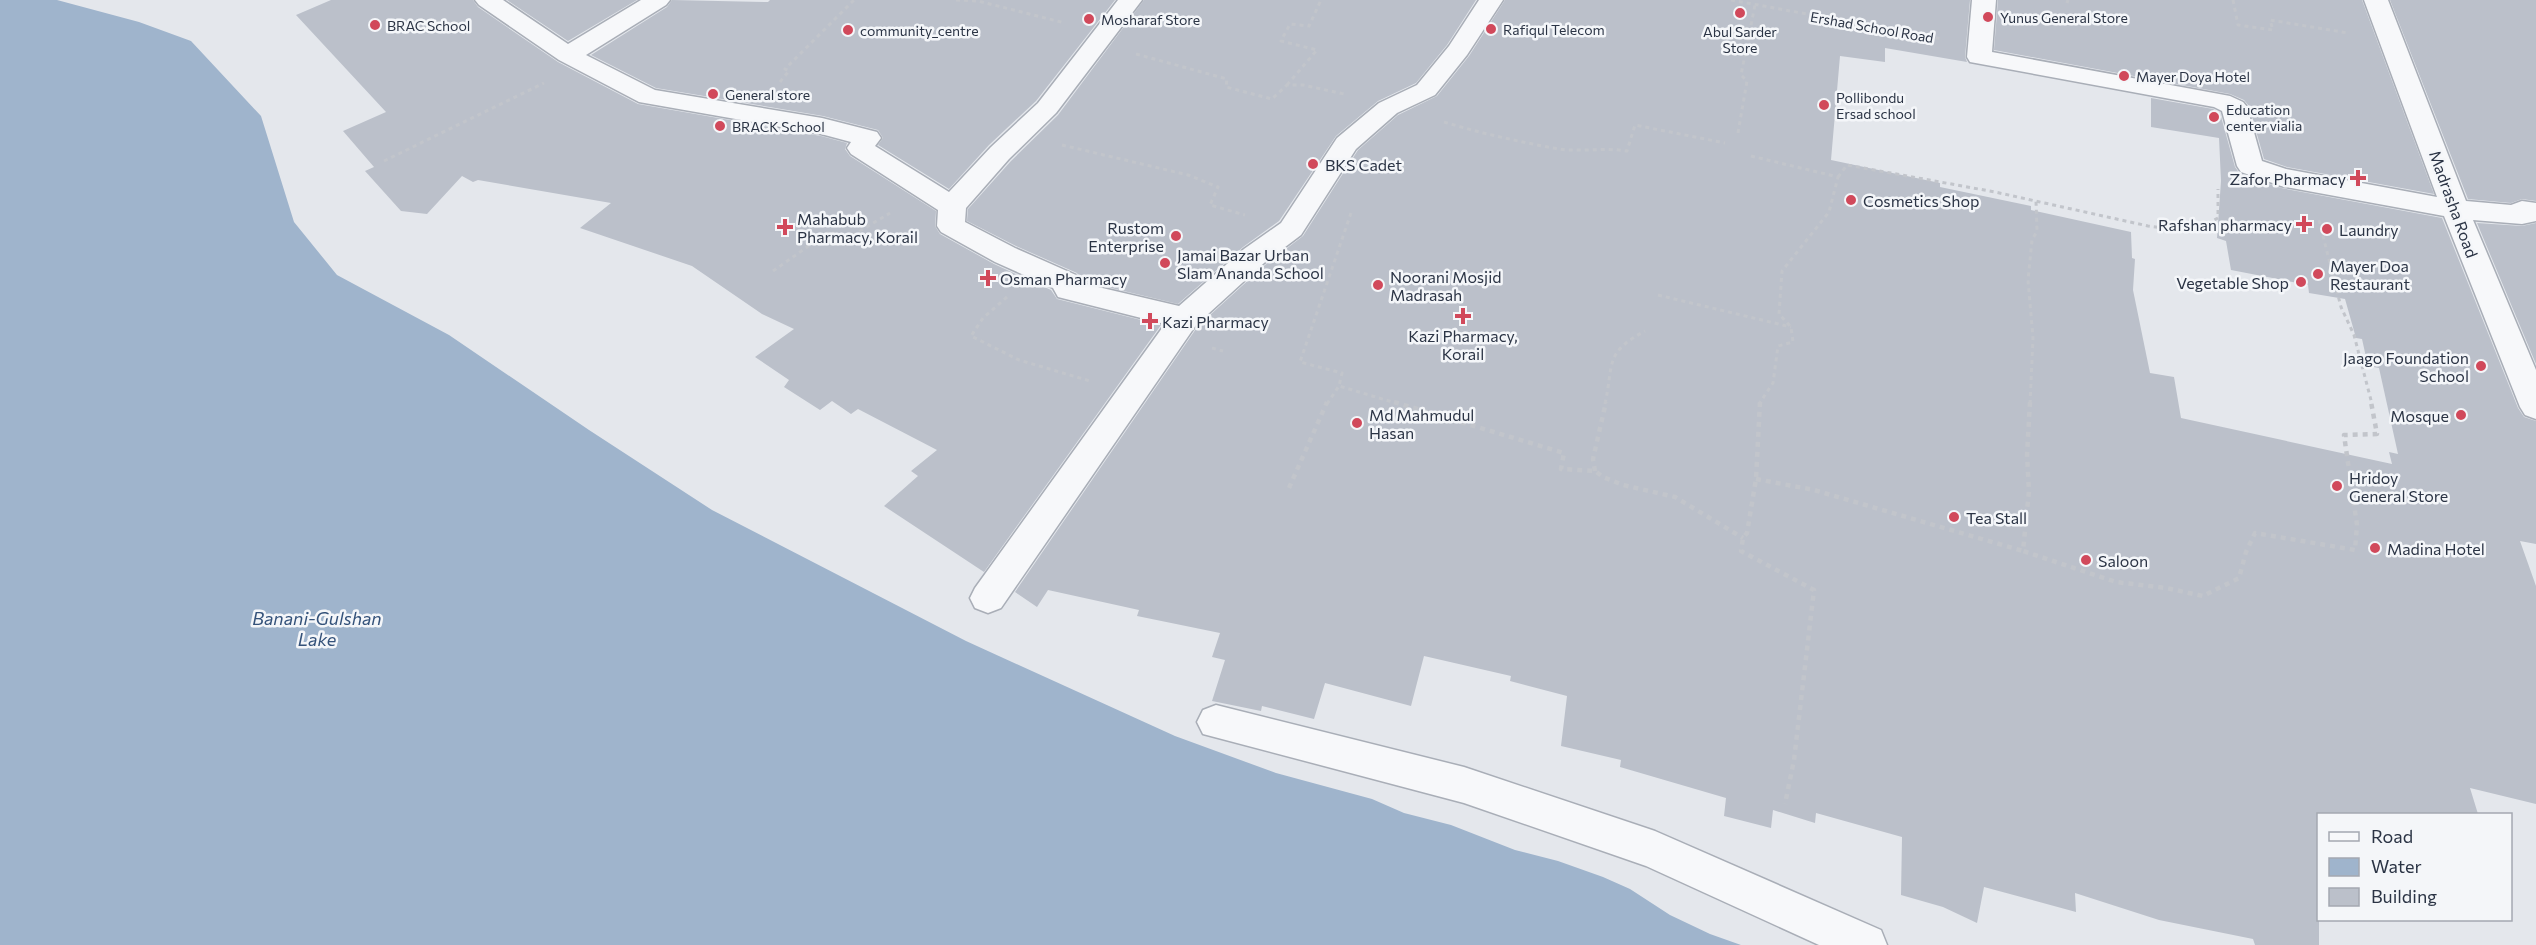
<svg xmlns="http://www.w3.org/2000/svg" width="2536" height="945" font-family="Commissioner,sans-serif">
	<rect width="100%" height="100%" fill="#e4e7ec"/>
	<path fill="#9fb4cc" d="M0,0H57L139,22L191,41L261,116L294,222L337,275L449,335L589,430L712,510L966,641L1175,736L1276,773L1372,799L1404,813L1451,825L1515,850L1558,861L1603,877L1630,889L1670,915L1710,934L1741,945H0Z"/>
	<g fill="#bbc0ca">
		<path d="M331,0H473L478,7L558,62L638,104L821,136L847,143L845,149L850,156L936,211L935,226L940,234L994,264L1051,290L1057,299L1161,325L984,572L884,506L918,476L911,471L937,450L858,409L851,414L832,401L820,410L784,387L789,380L755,357L794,329L762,314L692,266L580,228L611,203L478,180L473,182L462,176L427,214L401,211L365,171L374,167L343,131L386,112L296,15Z"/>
		<path d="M507,0H637L568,41Z"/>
		<path d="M672,0L768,2L770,0H1115L1036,101L989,145L949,189L878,145L883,138L878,130L823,116L656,88L591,55L667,7Z"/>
		<path d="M1144,0H1476L1447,45L1416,83L1378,101L1336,136L1279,221L1243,247L1178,304L1082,281L1077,273L1016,246L967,221L968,209L1011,161L1058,115Z"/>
		<path d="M1505,0H1970L1965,57L1967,62L1885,48V62L1840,56L1831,160L1940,183V187L2031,206V210L2131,232L2132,258L2135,259L2133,290L2150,373L2174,377L2181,418L2392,464L2389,452L2398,454L2379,368L2368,366L2362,339L2356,338L2345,299L2309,293L2308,285L2231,270L2226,241L2217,238L2221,181L2219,138L2151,127V98L2213,109L2220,113L2235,167L2240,174L2281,188L2442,218L2518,408L2524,417L2536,421V544L2520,541L2536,586V804L2470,788L2478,814H2319V945H2255L2253,939L2159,920L2075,893L2076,912L1984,887L1977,923L1943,907L1901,895L1902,837L1816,813L1815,823L1773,810L1771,828L1724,816L1726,798L1620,767L1621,760L1561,746L1567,696L1510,681L1511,676L1424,656L1411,706L1325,683L1314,719L1262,706L1261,711L1212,701L1225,660L1212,657L1220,633L1137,616L1139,610L1048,590L1037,607L1015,592L1198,326L1265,265L1303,236L1358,150L1398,115L1437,96L1469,56Z"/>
		<path d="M1998,0H2362L2434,194L2287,167L2264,159L2249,106L2244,100L2230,94L1994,50Z"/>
		<path d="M2390,0H2536V201L2522,199L2511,203L2468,199Z"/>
		<path d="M2477,223L2522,226L2536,223V364Z"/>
	</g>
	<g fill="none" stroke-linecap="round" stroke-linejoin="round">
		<g stroke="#a9aeb7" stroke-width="3">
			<g id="minor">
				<path d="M475,0H503L568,44L641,0H670L666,5L586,55L655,90L822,118L877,132L881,138L875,146L949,192L991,147L1038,103L1118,0H1142L1056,113L1009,159L966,208L965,222L1015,248L1076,275L1081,283L1179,306L1244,249L1281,223L1337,138L1379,103L1417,85L1449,46L1479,0H1503L1467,55L1435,95L1397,113L1356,149L1301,235L1264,263L1196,325L1001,608L988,613L975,608L970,598L975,588L1165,324L1058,297L1053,288L995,262L941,232L937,226L938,210L851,154L847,148L851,142L821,134L639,102L559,60L479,5Z"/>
				<path d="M1972,0H1996L1992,52L2230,96L2243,102L2247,107L2262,161L2286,169L2437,197L2364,0H2388L2466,201L2511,205L2522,201L2536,203V221L2522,224L2473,220L2536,370V419L2525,415L2520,407L2444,216L2281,186L2241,172L2237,166L2222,111L2214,107L1970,62L1967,57Z"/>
				<path d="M1216,705L1464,767L1655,831L1881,930L1887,945H1819L1646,866L1464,803L1203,734L1197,722L1203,710Z"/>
			</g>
		</g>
		<g stroke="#c2c5cb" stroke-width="3" stroke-dasharray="4 4" stroke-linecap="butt">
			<path d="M956,0L978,1L1065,23"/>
			<path d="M1731,0L1942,39"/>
			<path d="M2233,0L2238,25L2273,30L2270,20L2348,33"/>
			<path d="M2067,3L2068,0"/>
			<path d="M1136,54L1227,79L1226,87L1272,99L1287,85H1303L1344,94"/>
			<path d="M780,82L789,71L785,69L854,0"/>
			<path d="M1287,85L1317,50L1281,41L1290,24L1309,26L1321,0"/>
			<path d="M1444,122C1480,133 1516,141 1553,148C1577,153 1602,147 1627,151L1635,125L1725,143"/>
			<path d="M1738,133L1747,81L1741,75L1755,5"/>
			<path d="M1062,145L1188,175L1218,187L1210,205L1245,215"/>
			<path d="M1751,156L1838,177L1829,212L1782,271L1779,314L1791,327L1793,342L1778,346L1773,383L1759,404"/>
			<path d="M384,161L544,83"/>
			<path d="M1838,177L1847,165L1995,192L2148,226L2191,232L2218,218V189"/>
			<path d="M1351,213L1300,362L1342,373L1339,386L1399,404"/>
			<path d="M2319,220L2341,307L2354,335L2372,404"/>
			<path d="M773,271L830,231L845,240L890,213"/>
			<path d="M1658,295L1791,327"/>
			<path d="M1007,297L983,318L971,336L1019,360L1090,381"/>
			<path d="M1212,348L1223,351"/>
			<path d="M1327,404L1339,386"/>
			<path d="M1605,404C1614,363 1604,353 1645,331"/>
			<path d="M2030,404L2033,338L2028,280L2032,240L2037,231L2036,201"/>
		</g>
		<g stroke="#c2c5cb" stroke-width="4.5" stroke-dasharray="5 5" stroke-linecap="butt">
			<path d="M1394,402L1564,453L1561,469L1595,471L1603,477L1623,485L1675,497L1743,538"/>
			<path d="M1760,402L1756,479L1747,533L1743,538L1741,551L1814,590L1794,760L1785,804"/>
			<path d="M2030,402L2027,455L2029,491L2023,551L2116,582L2166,588L2203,596L2239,578L2246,552L2255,533L2355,550L2357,525L2344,435L2377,434L2371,402"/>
			<path d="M1595,471L1593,459L1606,402"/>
			<path d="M1756,479L1814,490L2023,551"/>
			<path d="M1289,488L1327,402"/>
		</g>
		<use href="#minor" fill="#f7f8fa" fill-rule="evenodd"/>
	</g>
	<g fill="#d1495b" stroke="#f4f6f9" stroke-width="2">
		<circle cx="1740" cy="13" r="6"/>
		<circle cx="1988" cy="17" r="6"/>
		<circle cx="1089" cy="19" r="6"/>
		<circle cx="375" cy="25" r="6"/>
		<circle cx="1491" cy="29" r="6"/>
		<circle cx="848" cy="30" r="6"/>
		<circle cx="2124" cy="76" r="6"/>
		<circle cx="713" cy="94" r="6"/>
		<circle cx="1824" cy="105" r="6"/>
		<circle cx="2214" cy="117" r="6"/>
		<circle cx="720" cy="126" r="6"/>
		<circle cx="1313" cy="164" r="6"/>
		<path d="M2355 169h6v6h6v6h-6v6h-6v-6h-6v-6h6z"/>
		<circle cx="1851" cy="200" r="6"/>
		<path d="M2301 215h6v6h6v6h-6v6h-6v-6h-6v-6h6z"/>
		<path d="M782 218h6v6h6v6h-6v6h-6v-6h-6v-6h6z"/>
		<circle cx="2327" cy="229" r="6"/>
		<circle cx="1176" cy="236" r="6"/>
		<circle cx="1165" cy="263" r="6"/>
		<circle cx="2318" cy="274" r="6"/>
		<path d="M985 269h6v6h6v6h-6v6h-6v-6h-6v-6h6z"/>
		<circle cx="2301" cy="282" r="6"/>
		<circle cx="1378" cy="285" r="6"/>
		<path d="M1460 307h6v6h6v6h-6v6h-6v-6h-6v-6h6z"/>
		<path d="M1147 312h6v6h6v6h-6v6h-6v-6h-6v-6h6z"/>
		<circle cx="2481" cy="366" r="6"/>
		<circle cx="2461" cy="415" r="6"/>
		<circle cx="1357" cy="423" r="6"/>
		<circle cx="2337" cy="486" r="6"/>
		<circle cx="1954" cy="517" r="6"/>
		<circle cx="2375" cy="548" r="6"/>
		<circle cx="2086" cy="560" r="6"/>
	</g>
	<g text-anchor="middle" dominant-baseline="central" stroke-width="5" stroke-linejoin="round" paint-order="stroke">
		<g font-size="14" fill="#2b3445" stroke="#f4f6f9" text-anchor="start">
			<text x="2000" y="17">Yunus General Store</text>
			<text x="1101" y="19">Mosharaf Store</text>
			<text x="387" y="25">BRAC School</text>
			<text x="1503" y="29">Rafiqul Telecom</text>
			<text x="860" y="30">community_centre</text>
			<text x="1740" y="31" text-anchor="middle">Abul Sarder<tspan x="1740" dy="16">Store</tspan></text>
			<text x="2136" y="76">Mayer Doya Hotel</text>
			<text x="725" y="94">General store</text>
			<text x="1836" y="97">Pollibondu<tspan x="1836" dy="16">Ersad school</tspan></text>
			<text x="2226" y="109">Education<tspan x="2226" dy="16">center vialia</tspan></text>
			<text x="732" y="126">BRACK School</text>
		</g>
		<g font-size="14" fill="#2b3445" stroke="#f4f6f9">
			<text transform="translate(1872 27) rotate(10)">Ershad School Road</text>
		</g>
		<g font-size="16" fill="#2b3445" stroke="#f4f6f9" text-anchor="start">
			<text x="1325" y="164">BKS Cadet</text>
			<text x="2346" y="178" text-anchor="end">Zafor Pharmacy</text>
			<text x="1863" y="200">Cosmetics Shop</text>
			<text x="797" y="218">Mahabub<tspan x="797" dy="18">Pharmacy, Korail</tspan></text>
			<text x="2292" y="224" text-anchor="end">Rafshan pharmacy</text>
			<text x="1164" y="227" text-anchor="end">Rustom<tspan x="1164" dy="18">Enterprise</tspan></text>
			<text x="2339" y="229">Laundry</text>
			<text x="1177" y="254">Jamai Bazar Urban<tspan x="1177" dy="18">Slam Ananda School</tspan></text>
			<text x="2330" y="265">Mayer Doa<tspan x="2330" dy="18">Restaurant</tspan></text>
			<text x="1390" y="276">Noorani Mosjid<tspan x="1390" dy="18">Madrasah</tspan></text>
			<text x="1000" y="278">Osman Pharmacy</text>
			<text x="2289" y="282" text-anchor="end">Vegetable Shop</text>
			<text x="1162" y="321">Kazi Pharmacy</text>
			<text x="1463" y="335" text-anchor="middle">Kazi Pharmacy,<tspan x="1463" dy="18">Korail</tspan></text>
			<text x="2469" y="357" text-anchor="end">Jaago Foundation<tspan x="2469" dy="18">School</tspan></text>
			<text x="1369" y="414">Md Mahmudul<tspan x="1369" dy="18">Hasan</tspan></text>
			<text x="2449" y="415" text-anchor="end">Mosque</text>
			<text x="2349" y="477">Hridoy<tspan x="2349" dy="18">General Store</tspan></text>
			<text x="1966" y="517">Tea Stall</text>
			<text x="2387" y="548">Madina Hotel</text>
			<text x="2098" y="560">Saloon</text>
		</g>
		<g font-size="16" fill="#2b3445" stroke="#f4f6f9">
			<text transform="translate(2454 204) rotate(70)">Madrasha Road</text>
		</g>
		<g font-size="18" font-style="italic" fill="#34527a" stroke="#f4f6f9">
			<text x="317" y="618">Banani-Gulshan<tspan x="317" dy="21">Lake</tspan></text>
		</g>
	</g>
	<rect x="2317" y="813" width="195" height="108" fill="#f4f6f9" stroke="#a4a8b1" stroke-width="1.5"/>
	<rect x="2329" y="832" width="30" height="9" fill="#f7f8fa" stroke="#a4a8b1" stroke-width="1.5"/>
	<text x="2371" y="843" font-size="18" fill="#2b3445">Road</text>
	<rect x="2329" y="858" width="30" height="18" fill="#9fb4cc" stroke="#a4a8b1" stroke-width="1.5"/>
	<text x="2371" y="873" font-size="18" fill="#2b3445">Water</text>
	<rect x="2329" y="888" width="30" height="18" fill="#bbc0ca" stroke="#a4a8b1" stroke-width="1.5"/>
	<text x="2371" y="903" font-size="18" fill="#2b3445">Building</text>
</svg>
